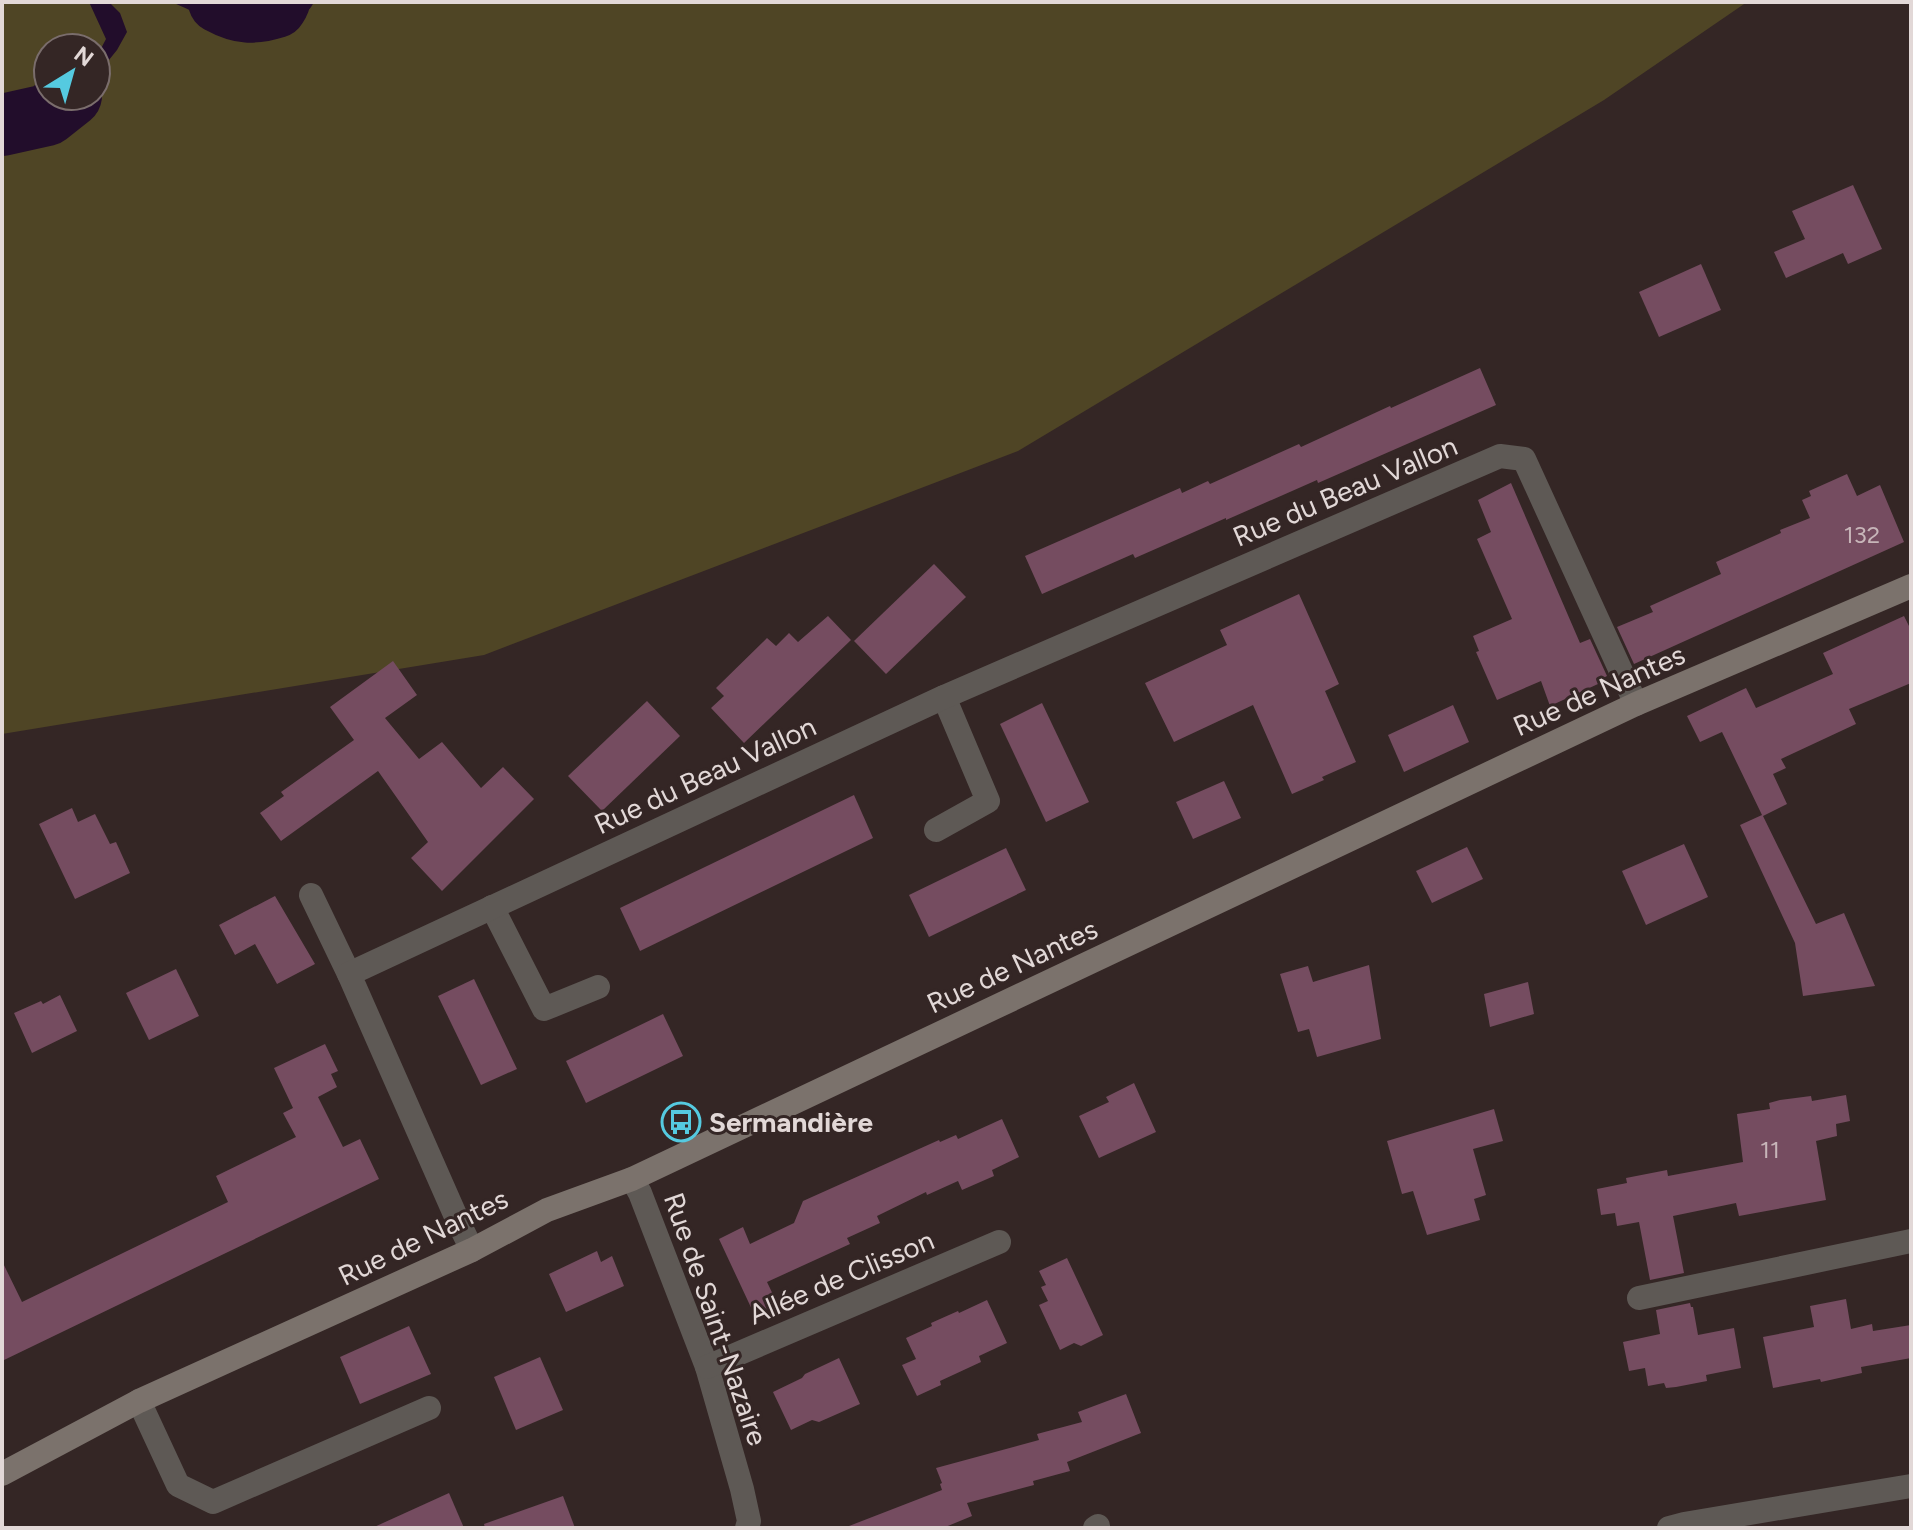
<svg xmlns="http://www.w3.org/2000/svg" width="1913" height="1530" font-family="Figtree,sans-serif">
	<rect width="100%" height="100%" fill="#342625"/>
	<path fill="#4f4525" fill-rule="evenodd" d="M2,2H1747L1604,100L1018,451L484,655L2,734ZM48,48H96V96H48Z"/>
	<g fill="#220d2b">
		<path d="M89,2H109L120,13L127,32L117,50L96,76V58L106,39Z"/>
		<path d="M172,2H213L240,13L253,11L273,2H314C306,17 296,21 279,24C270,27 259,29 249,29C225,28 194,12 172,2Z"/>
		<path d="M62,96H78L43,126L7,124L2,126V117L44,112Z"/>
	</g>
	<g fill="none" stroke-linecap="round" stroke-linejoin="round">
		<g stroke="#220d2b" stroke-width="62">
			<path d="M219,2C241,14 253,14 276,7L279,2"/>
			<path d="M2,125L47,115L71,96"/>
		</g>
	</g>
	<g fill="#754c60">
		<path d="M1853,185L1882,249L1848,264L1843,253L1786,278L1774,252L1805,239L1792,211Z"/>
		<path d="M1701,264L1721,310L1659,337L1639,292Z"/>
		<path d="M1480,368L1496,405L1318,483L1317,480L1226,520V518L1135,558L1133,554L1042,594L1025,556L1180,488L1182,493L1208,481L1210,484L1299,444L1301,447L1390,406L1391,408Z"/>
		<path d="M1847,474L1857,496L1880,485L1904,542L1634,664L1617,627L1653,612L1650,606L1721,574L1716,562L1781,533L1780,530L1810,518L1802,500L1811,496L1809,491Z"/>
		<path d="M1511,483L1580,643L1590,639L1607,676L1597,681L1598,684L1550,706L1541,681L1497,700L1476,652L1479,651L1473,636L1512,619L1477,539L1491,532L1478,500Z"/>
		<path d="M934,564L966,597L886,674L854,641Z"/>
		<path d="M1299,594L1339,684L1325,691L1356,762L1322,777L1324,780L1292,794L1253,705L1174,742L1145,683L1227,645L1220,630Z"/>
		<path d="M828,616L851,640L744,743L711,708L724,696L716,688L767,638L776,646L789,633L798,642Z"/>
		<path d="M1904,616L1911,630V683L1849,709L1856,724L1781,759L1786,768L1773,774L1787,804L1763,816L1816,924L1844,913L1875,986L1803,996L1795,943L1740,825L1762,815L1722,732L1700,742L1687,716L1746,688L1756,708L1833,674L1823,653Z"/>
		<path d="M393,661L417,695L385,718L419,759L442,742L481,788L503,767L534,799L442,891L411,858L428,842L378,771L281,841L260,813L284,796L281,792L354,740L330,707Z"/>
		<path d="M647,701L680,736L602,811L568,776Z"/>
		<path d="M1042,703L1089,802L1046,822L1000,724Z"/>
		<path d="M1453,705L1469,742L1404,772L1388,735Z"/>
		<path d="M1224,781L1241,818L1193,839L1176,802Z"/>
		<path d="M854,795L873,838L640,951L620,908Z"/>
		<path d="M72,808L78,822L95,814L110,844L116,842L130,873L75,899L39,824Z"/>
		<path d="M1684,844L1708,897L1646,925L1622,871Z"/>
		<path d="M1467,847L1483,879L1432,903L1416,871Z"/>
		<path d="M1006,848L1026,890L929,937L909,895Z"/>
		<path d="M275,896L315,964L277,984L255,944L235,955L219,925Z"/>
		<path d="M1369,965L1381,1039L1317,1057L1309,1029L1298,1032L1280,974L1308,966L1313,982Z"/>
		<path d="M176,969L199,1016L149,1040L126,993Z"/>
		<path d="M474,979L517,1069L481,1085L438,996Z"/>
		<path d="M1528,982L1534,1014L1490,1027L1484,994Z"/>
		<path d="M60,995L77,1031L32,1053L14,1013L41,1001L43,1004Z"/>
		<path d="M663,1014L683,1056L586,1103L566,1061Z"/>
		<path d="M325,1044L338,1071L331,1074L337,1087L318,1097L343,1147L360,1139L379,1179L2,1361V1261L22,1302L228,1202L216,1176L296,1137L283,1113L293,1108L274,1068Z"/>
		<path d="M1134,1083L1156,1132L1099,1158L1079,1116L1109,1102L1106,1097Z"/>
		<path d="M1846,1095L1850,1121L1836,1124L1837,1136L1816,1141L1826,1200L1739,1216L1736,1203L1673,1216L1684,1273L1650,1280L1639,1222L1617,1226L1615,1213L1601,1215L1597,1189L1627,1183L1626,1178L1667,1170L1668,1176L1743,1162L1737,1114L1770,1109L1769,1103L1780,1100L1811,1096L1812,1101Z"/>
		<path d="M1494,1109L1503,1141L1473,1149L1486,1195L1474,1199L1480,1220L1427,1235L1413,1191L1402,1194L1387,1141Z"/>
		<path d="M1002,1119L1019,1157L992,1170L994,1176L962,1190L958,1181L927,1195L926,1192L877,1216L880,1223L847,1238L850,1244L767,1282L778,1305L755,1316L719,1239L743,1227L750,1244L794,1223L803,1201L939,1140L940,1142L956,1135L958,1139Z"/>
		<path d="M597,1251L601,1262L612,1256L624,1286L566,1312L549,1274Z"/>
		<path d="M1067,1258L1103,1335L1081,1346L1074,1343L1060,1350L1039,1305L1048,1301L1041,1287L1046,1285L1039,1271Z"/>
		<path d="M1846,1299L1851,1329L1872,1324L1873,1331L1911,1325V1358L1861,1367L1862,1373L1839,1378L1821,1382L1820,1379L1773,1388L1763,1337L1814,1327L1810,1306Z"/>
		<path d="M987,1300L1007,1343L979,1356L981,1362L940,1381L941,1385L917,1396L902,1365L916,1359L906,1338L932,1326L931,1323L958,1311L959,1313Z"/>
		<path d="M1690,1303L1691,1307H1693L1698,1335L1734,1328L1741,1368L1706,1375L1707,1381L1676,1387L1666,1388L1664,1383L1648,1386L1645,1368L1629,1371L1623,1342L1660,1334L1656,1310Z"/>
		<path d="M409,1326L431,1374L360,1404L340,1357Z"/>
		<path d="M540,1357L563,1410L516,1430L494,1377Z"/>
		<path d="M839,1358L860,1404L819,1422L812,1420L791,1430L773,1392L802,1378L805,1374Z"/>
		<path d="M1126,1394L1141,1433L1067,1462L1070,1471L1033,1481L1034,1485L967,1503L972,1516L943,1528H849V1526L942,1490L940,1484L942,1483L936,1468L1039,1440L1037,1434L1082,1422L1078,1412Z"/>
		<path d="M449,1493L464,1528H372Z"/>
		<path d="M563,1496L575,1528H485L484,1524Z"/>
	</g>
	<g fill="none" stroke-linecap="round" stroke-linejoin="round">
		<g stroke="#5e5955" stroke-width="24">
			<path d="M936,830L988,801L944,697"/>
			<path d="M311,895L349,974"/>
			<path d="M492,907L544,1009L598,987"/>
			<path d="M632,1179L640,1193L707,1367L742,1489L749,1521L747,1528"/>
			<path d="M472,1250L457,1219L349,974L944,697L1500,456L1524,459L1636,704"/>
			<path d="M1639,1298L1911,1241"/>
			<path d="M707,1367L999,1242"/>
			<path d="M139,1401L178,1485L213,1502L429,1408"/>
			<path d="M1095,1528L1098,1526"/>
			<path d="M1669,1528L1684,1524L1911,1486"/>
		</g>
		<path stroke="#7b726c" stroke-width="24" d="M2,1474L139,1401L472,1250L547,1210L632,1179L1636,704L1911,586"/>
	</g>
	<defs>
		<g id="bus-ring" transform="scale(2)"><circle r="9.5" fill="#342625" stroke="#55cae0" stroke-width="1.5"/><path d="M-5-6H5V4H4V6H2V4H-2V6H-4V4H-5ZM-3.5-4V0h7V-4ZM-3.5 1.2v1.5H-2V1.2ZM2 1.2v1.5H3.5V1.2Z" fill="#55cae0"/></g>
	</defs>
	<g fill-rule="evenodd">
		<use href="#bus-ring" x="681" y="1122"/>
	</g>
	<g text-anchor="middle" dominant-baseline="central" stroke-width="6" stroke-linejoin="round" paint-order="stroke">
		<g font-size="24" fill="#c7b5b9">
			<text x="1862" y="534">132</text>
			<text x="1770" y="1149">11</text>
		</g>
		<g font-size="28" fill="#e2d8d7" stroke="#342625">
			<text transform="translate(1345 491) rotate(-23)">Rue du Beau Vallon</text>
			<text transform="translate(1599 690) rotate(-24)">Rue de Nantes</text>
			<text transform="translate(705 775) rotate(-25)">Rue du Beau Vallon</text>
			<text transform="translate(1012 966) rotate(-25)">Rue de Nantes</text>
			<text transform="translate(423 1237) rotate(-26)">Rue de Nantes</text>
			<text transform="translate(841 1277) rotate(-23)">Allée de Clisson</text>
			<text transform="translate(716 1319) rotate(71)">Rue de Saint-Nazaire</text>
		</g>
		<g font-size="28" font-weight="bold" fill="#e2d8d7" stroke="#342625" text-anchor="start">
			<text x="709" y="1122">Sermandière</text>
		</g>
	</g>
	<rect width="1913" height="1530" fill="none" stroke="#e2d8d7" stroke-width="8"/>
	<g transform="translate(72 72) rotate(37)"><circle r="38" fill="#342625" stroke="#7a6d6c" stroke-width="2"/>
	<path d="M0-6L14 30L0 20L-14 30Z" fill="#55cae0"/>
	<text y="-12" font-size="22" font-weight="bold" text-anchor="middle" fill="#e2d8d7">N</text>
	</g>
</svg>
